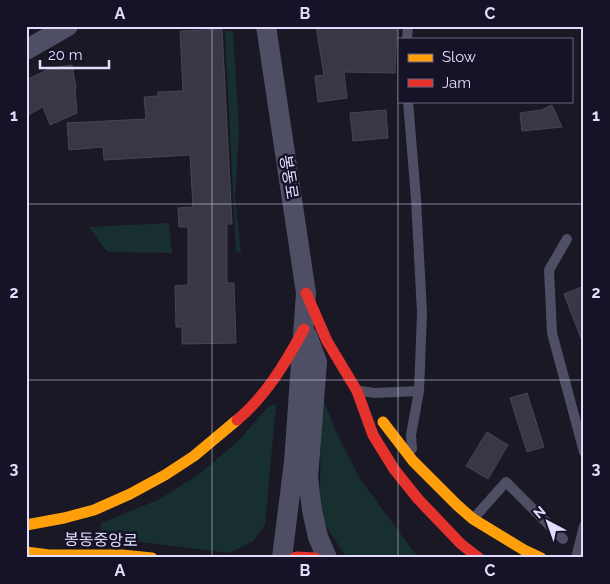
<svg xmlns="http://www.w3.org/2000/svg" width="610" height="584" font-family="Raleway,'Noto Sans KR',sans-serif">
	<rect width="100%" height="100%" fill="#1a1824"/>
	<g fill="#172f2e">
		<path d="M225,31H233L239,131L235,197L241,253L236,252Z"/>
		<path d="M169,223L172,253L108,252L103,247L89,227Z"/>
		<path d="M321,394L337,434L360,479L414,552L420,558H347L324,523L320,492Z"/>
		<path d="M276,404L265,525L253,541L230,553L107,538L100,530L101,523L160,499L202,472L238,441L268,407Z"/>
	</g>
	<g fill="#393745" stroke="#474456">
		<path d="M316,26H397L395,73L344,72L347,98L318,102L315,76L324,75Z"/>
		<path d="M222,29L232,224H227V283H234L236,343L182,344V327H176L175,286L188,285V227H179L178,208L193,207L190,155L104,160L103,147L69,150L67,123L146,119L144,97L158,96V92L183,91L180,31Z"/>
		<path d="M72,65L76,88H75L77,113L50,125L43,107L26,116V80L51,68Z"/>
		<path d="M552,105L562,127L522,131L520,113L541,110Z"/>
		<path d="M386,110L388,138L353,141L350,113Z"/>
		<path d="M584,286V341H582L564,294Z"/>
		<path d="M527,393L544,447L527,452L510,398Z"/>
		<path d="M487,432L508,445L488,479L466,466Z"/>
	</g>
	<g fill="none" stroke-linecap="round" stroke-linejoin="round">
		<g stroke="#4e4e64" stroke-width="10">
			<path d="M407,39L408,26"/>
			<path d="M408,101L416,199L422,313L419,391L411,435L412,449"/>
			<path d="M567,239L549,270L552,333L584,452"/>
			<path d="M361,391L375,393L419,391"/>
			<path d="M474,518L506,482L563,539"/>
			<path d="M576,558L584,526"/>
		</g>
		<g stroke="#4e4e64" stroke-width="20">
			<path d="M266,26L306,293L294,462L282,558"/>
			<path d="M26,50L68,26"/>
			<path d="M307,335L317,362L308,478L312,510L318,537L327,558"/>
		</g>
		<g stroke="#ff9f0a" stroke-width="11">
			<path d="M383,422L413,461L457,505L473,519L524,550L541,558"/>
			<path d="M26,525L64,518L94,510L130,494L165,475L194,456L237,420"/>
			<path d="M26,552L49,555H122L152,558"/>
		</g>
		<g stroke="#e5322d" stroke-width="11">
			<path d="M306,293L327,341L357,391L373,435L394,469L418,499L461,544L479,558"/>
			<path d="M237,420C266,396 286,362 304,329"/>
			<path d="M294,558L297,557L315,558"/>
		</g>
	</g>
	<path fill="none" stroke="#e0defc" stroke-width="1" stroke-opacity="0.55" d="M212,26V558M398,26V558M26,204H584M26,380H584"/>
	<g text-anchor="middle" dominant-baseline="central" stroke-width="5" stroke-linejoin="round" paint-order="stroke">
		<g font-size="16" fill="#e0defc" stroke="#161329">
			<text transform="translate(289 177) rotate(81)">봉동로</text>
			<text transform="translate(101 540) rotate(1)">봉동중앙로</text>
		</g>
	</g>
	<rect width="610" height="584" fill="none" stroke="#161329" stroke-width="55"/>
	<rect x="398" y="38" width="175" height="65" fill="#161329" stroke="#67647d"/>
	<rect x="408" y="54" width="25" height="8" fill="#ff9f0a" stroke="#67647d"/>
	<text x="442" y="62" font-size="15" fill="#e0defc">Slow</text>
	<rect x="408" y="79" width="25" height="8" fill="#e5322d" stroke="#67647d"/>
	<text x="442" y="88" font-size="15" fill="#e0defc">Jam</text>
	<g transform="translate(548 522) rotate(319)" stroke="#161329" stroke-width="4" paint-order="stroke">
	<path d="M0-4L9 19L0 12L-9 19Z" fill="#e0defc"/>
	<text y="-8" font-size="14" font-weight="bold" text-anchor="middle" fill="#e0defc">N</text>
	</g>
	<path d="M40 60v8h69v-8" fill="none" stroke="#e0defc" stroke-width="2.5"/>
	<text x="48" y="60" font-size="15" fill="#e0defc" stroke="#161329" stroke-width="4" paint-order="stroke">20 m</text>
	<rect x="28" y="28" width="554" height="528" fill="none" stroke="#e0defc" stroke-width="2"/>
	<g font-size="16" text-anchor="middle" font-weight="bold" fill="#e0defc">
		<text x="120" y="19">A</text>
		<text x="305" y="19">B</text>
		<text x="490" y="19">C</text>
		<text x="14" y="121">1</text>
		<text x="596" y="121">1</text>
		<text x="14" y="298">2</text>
		<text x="596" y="298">2</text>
		<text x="14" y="474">3</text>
		<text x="596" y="474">3</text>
		<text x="120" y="576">A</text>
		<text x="305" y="576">B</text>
		<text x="490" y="576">C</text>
	</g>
</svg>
